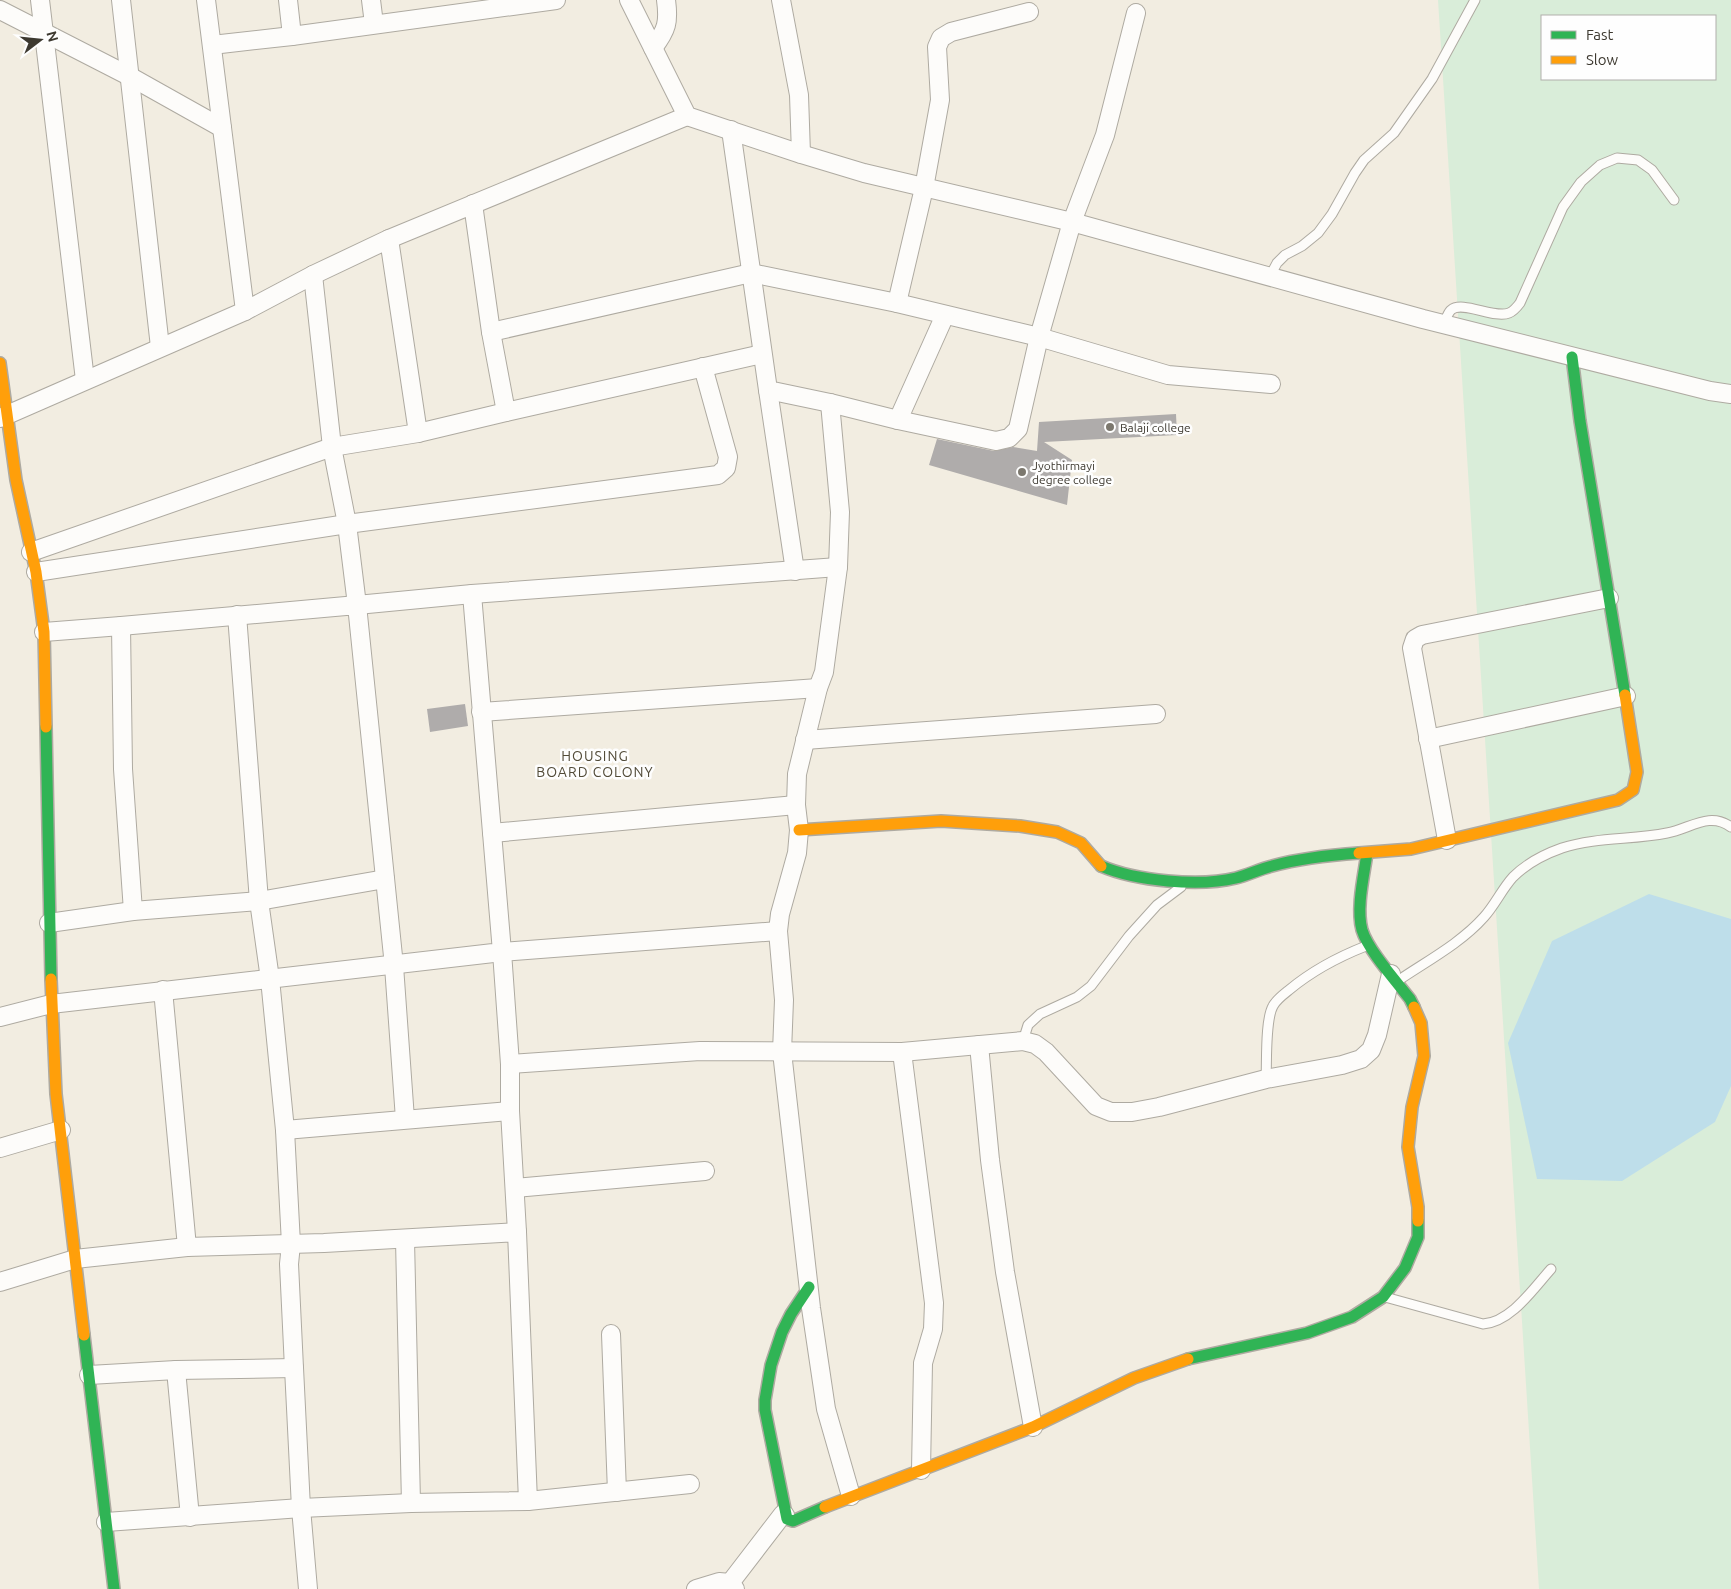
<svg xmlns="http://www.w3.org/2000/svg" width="1731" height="1589" font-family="Ubuntu,sans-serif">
	<rect width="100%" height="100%" fill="#f2ede1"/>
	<path fill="#d9edd9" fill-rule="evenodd" d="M1438,0H1731V1589H1539ZM1542,16H1715V79H1542Z"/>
	<path fill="#bedeea" d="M1649,894L1731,919V1086L1715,1122L1622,1181L1537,1179L1508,1043L1552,941Z"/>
	<g fill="#afacab">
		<path d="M1176,414L1177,435L1044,442L1072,460L1067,505L929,465L937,439L994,451L1013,447L1037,451L1039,422Z"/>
		<path d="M465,704L468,726L430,732L427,709Z"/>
	</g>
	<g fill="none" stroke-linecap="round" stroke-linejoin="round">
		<g stroke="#aeaaa1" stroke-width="11">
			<g id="lane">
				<path d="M1270,276L1277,263L1285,255L1302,246L1318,233L1332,214L1355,173L1364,160L1394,133L1432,79L1475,0"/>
				<path d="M1444,324C1446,320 1447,314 1451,310C1462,300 1494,319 1509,313C1514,311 1517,307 1520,303L1563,207L1581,182L1600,165L1617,158L1638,160L1652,170L1674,200"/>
				<path d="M1399,980C1427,961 1461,943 1484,917C1495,905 1502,889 1513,877C1526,864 1545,854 1562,848C1596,837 1632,840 1667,833C1690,829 1709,811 1731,827"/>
				<path d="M1023,1041L1028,1025L1040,1014L1077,997L1091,986L1129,936L1157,905L1181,887"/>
				<path d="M1266,1079C1267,1062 1265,1020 1273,1006C1276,1000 1284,994 1289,990C1313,970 1338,957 1366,946"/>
				<path d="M1385,1297L1483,1324C1511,1322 1533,1289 1551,1269"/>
			</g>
		</g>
		<g stroke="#aeaaa1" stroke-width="20">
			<g id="street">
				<path d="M40,0L85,380"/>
				<path d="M121,0L160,347"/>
				<path d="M206,0L245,311"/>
				<path d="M288,0L292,36"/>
				<path d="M371,0L374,24"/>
				<path d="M629,0L687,116L801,154L864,173L1072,222L1423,319L1710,391L1731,394"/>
				<path d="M781,0L799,95L801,154"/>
				<path d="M0,10L131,77L222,128"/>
				<path d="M212,45L292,36L556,0"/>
				<path d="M653,48C667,30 669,22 666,0"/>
				<path d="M731,130L768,390L830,403L898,420L996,441L1009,438L1018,429L1039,337L1072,222L1105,135L1136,13"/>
				<path d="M473,204L491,332L506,412"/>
				<path d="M389,239L418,433"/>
				<path d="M313,275L332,447L347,524L357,605L472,594L838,567"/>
				<path d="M897,303L924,188L940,100L937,47L941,38L951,32L1029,12"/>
				<path d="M491,332L751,273L897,303L1039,337L1168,375L1271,384"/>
				<path d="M768,390L795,571"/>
				<path d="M830,403L840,512L838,567L824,672L818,688L797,774L796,805L799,830L797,853L780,914L778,931L784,1000L782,1052L811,1308L826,1409L851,1496"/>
				<path d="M0,418L245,311L313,275L389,239L687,116"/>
				<path d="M898,420L945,315"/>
				<path d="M31,552L332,447L418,433L506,412L762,354"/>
				<path d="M36,572L347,524L718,475L726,468L728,457L703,367"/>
				<path d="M237,615L259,901L270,979L285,1130L291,1244L289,1264L294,1368L301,1508L308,1589"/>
				<path d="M121,626L123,769L133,911"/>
				<path d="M44,632L121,626L357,605L394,966L405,1119"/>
				<path d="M481,712L818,688"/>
				<path d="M1428,739L1626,696"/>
				<path d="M805,740L1156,714"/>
				<path d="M492,833L796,805"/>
				<path d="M1447,840L1412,648L1415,639L1422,635L1609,598"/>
				<path d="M49,923L133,911L259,901L385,879"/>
				<path d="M163,990L187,1247"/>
				<path d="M0,1017L51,1004L502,952L472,594"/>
				<path d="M979,1045L990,1160L1005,1272L1033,1427"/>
				<path d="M902,1052L934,1303L933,1329L923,1363L921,1470"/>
				<path d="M510,1064L700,1051L902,1052L1023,1041L1035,1044L1046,1052L1096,1106L1111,1112H1132L1159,1107L1266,1079L1342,1065L1361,1059L1371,1050L1377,1035L1391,974"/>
				<path d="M285,1130L510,1111"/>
				<path d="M0,1148L61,1130"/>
				<path d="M515,1188L705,1171"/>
				<path d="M517,1232L510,1111V1064L502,952L778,931"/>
				<path d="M405,1240L411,1503"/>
				<path d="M0,1282L75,1259L187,1247L324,1243L517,1232L528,1501L411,1503L301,1508L106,1522"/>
				<path d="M611,1334L617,1492"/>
				<path d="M176,1370L190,1517"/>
				<path d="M89,1375L176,1370L294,1368"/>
				<path d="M528,1501L690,1484"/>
				<path d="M730,1583L783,1514L785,1515"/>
				<path d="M696,1589L719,1582L730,1583L735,1589"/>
			</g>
		</g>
		<g stroke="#aeaaa1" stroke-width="14">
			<g id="fast">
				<path d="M1572,357L1580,421L1625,695"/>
				<path d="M46,727L51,979"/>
				<path d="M1367,853C1364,875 1356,908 1362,930C1368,950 1396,981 1410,999L1414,1007"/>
				<path d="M1101,866C1136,881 1199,887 1236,878C1248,875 1260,869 1272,866C1301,858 1330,855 1359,853"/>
				<path d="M809,1287L791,1314L782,1332L771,1365L765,1400V1410L787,1519L793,1521L825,1507"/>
				<path d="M84,1335L114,1589"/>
				<path d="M1188,1359L1307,1333L1352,1317L1383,1297L1405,1268L1418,1237V1221"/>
			</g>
		</g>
		<g stroke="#aeaaa1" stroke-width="14">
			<g id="slow">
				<path d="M0,363L16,480L36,572L44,632L46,727"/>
				<path d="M799,830L941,821L1020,826L1057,832L1081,843L1101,866"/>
				<path d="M1359,853L1411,849L1618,800L1633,790L1637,772L1625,695"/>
				<path d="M51,979L56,1094L84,1335"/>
				<path d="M1414,1007L1421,1023L1424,1056L1412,1107L1408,1147L1418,1207V1221"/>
				<path d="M825,1507L1033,1427L1134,1378L1188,1359"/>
			</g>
		</g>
		<use href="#lane" stroke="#fdfcfa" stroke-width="9"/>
		<use href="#street" stroke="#fdfcfa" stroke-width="18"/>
		<use href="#fast" stroke="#30b455" stroke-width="11"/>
		<use href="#slow" stroke="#ff9f0a" stroke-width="11"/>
	</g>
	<g fill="#7c786e" stroke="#fefefe" stroke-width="2">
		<circle cx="1110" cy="427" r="5"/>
		<circle cx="1022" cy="472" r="5"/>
	</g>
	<g text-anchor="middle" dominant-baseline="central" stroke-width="5" stroke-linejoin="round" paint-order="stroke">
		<g font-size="12" fill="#3d3930" stroke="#fefefe" text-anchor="start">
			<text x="1120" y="427">Balaji college</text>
			<text x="1032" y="465">Jyothirmayi<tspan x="1032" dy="14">degree college</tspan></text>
		</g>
		<g font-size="14" letter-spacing="1" fill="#524b38" stroke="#fefefe">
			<text x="595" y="756">HOUSING<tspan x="595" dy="16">BOARD COLONY</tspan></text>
		</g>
	</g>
	<rect x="1541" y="15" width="175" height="65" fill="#fefefe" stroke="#b1afac"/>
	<rect x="1551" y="31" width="25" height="8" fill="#30b455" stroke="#b1afac"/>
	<text x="1586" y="40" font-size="15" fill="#3d3930">Fast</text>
	<rect x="1551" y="56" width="25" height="8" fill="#ff9f0a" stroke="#b1afac"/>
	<text x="1586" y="65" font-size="15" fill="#3d3930">Slow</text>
	<g transform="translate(40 40) rotate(74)" stroke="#fefefe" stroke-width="4" paint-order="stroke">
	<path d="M0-4L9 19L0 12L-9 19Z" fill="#3d3930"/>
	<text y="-8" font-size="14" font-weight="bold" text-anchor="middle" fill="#3d3930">N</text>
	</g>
</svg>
